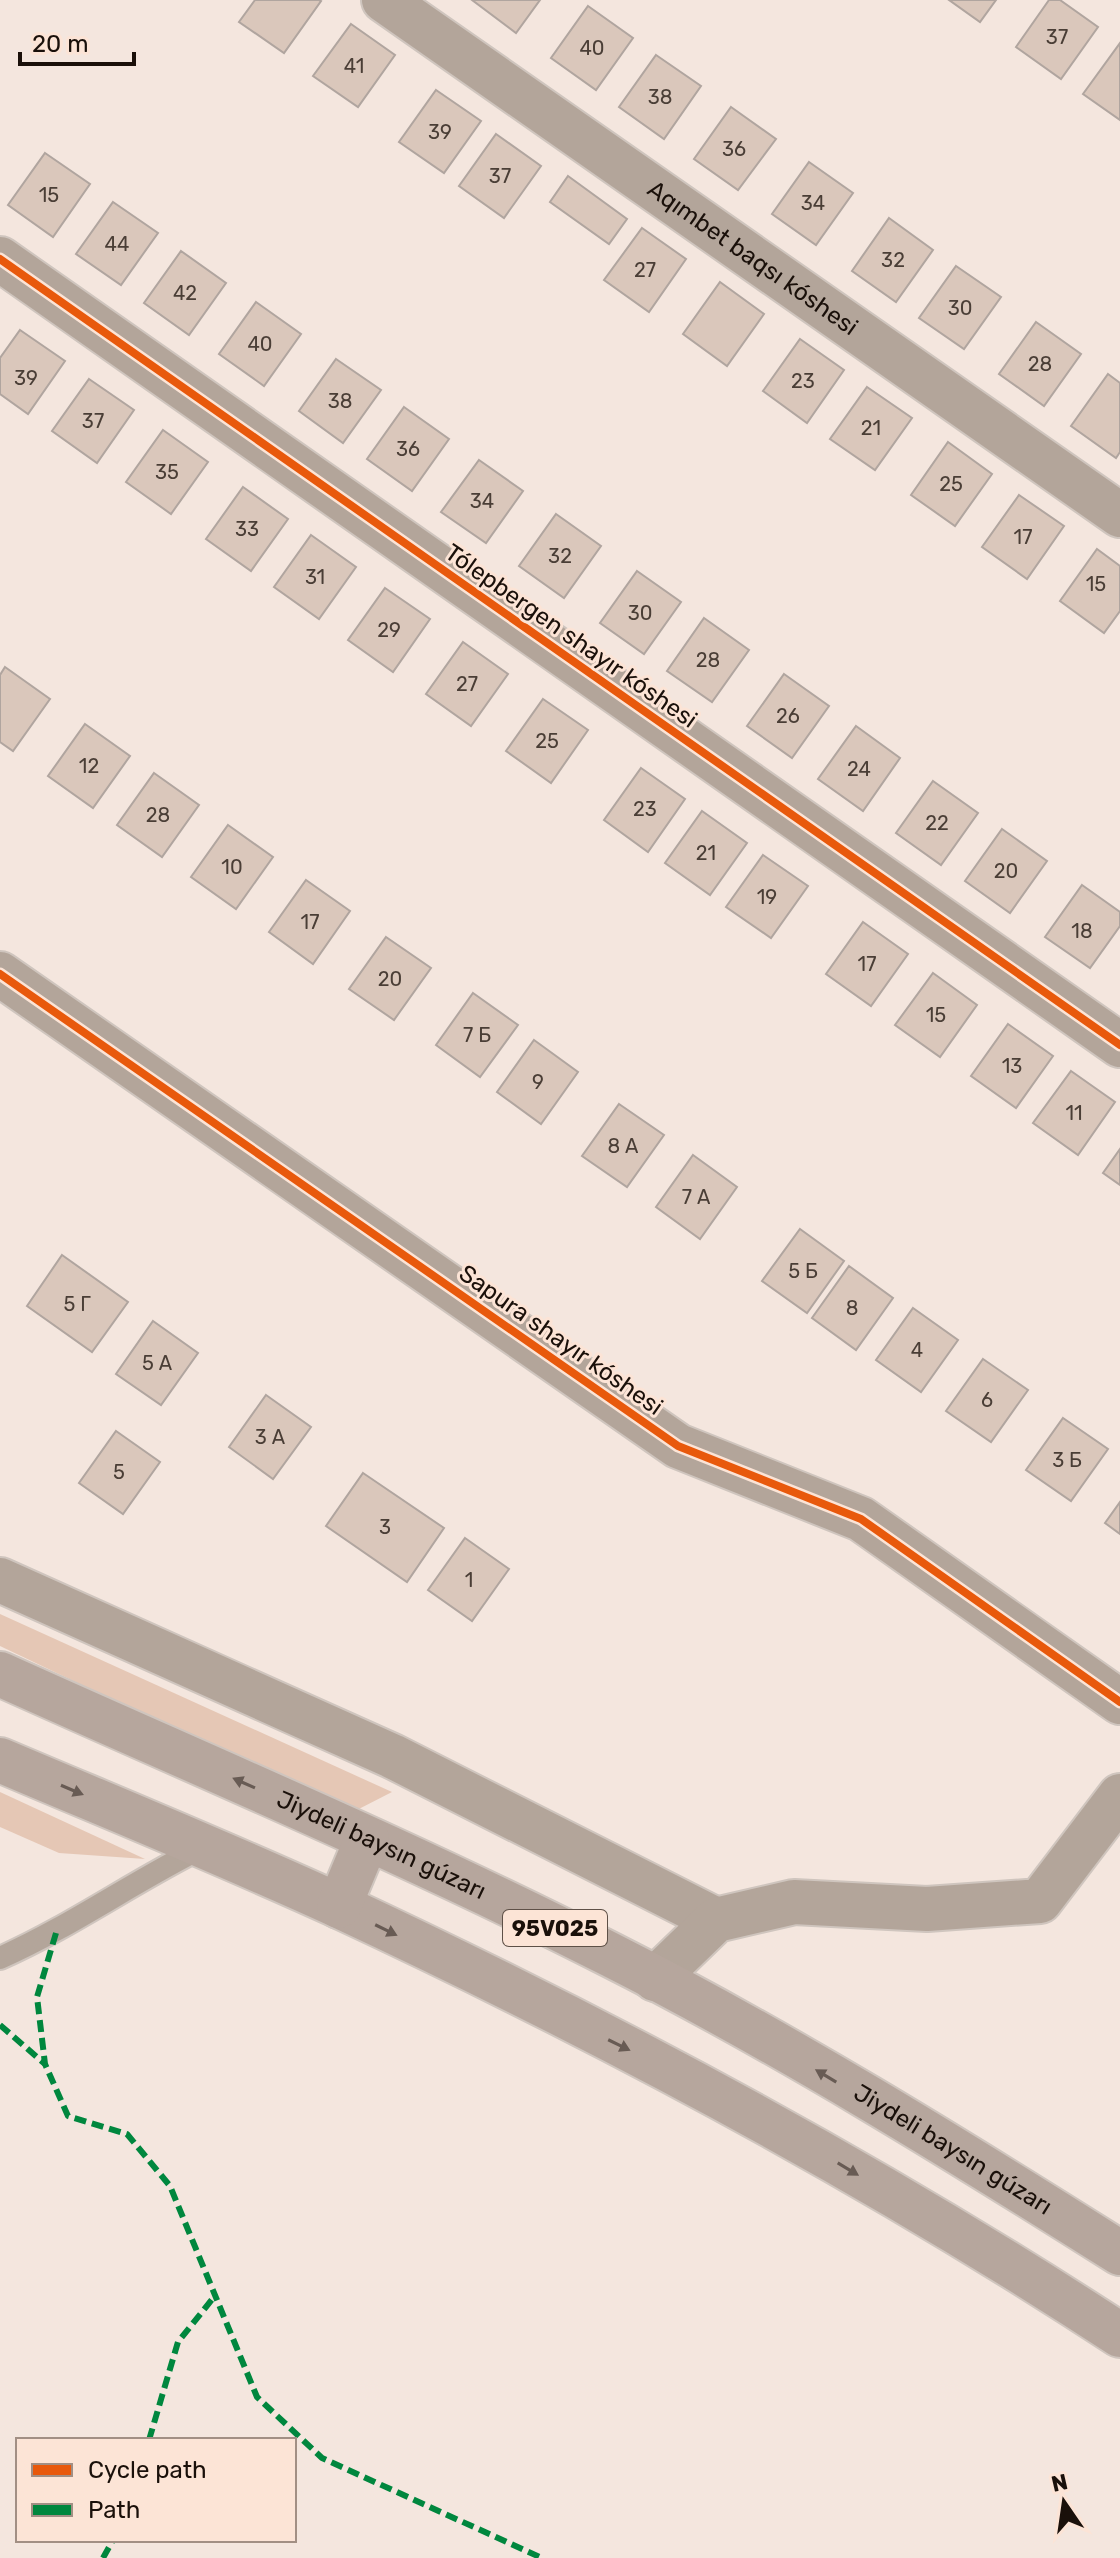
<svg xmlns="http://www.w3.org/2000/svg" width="1120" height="2558" font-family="Rubik,sans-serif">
	<rect width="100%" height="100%" fill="#f4e6de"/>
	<g fill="#e5c7b5">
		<path d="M0,1614L392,1792L351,1813L0,1646Z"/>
		<path d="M0,1792L145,1859L59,1853L0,1827Z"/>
	</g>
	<g fill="#dac7bb" stroke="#b0a59f" stroke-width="2">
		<path d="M255,0H319L321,1L284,53L239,22Z"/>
		<path d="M472,0H540L516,33Z"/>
		<path d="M949,0H996L980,22Z"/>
		<path d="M1049,0H1060L1098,27L1061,79L1016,47Z"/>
		<path d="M588,6L633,38L596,90L551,58Z"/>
		<path d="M351,24L395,55L358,107L313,76Z"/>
		<path d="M1120,43V120L1083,94Z"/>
		<path d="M656,55L701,86L664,139L619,107Z"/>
		<path d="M436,90L481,121L444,173L399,142Z"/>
		<path d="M731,107L776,139L738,190L694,159Z"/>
		<path d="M496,134L541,166L504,218L459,186Z"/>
		<path d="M45,153L90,184L53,237L8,205Z"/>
		<path d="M809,162L853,193L816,245L772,214Z"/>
		<path d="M568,176L627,219L609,244L550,202Z"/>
		<path d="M113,202L158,233L121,285L76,254Z"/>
		<path d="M889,218L933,250L896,302L852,271Z"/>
		<path d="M642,228L686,259L649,312L604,280Z"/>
		<path d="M181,251L226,283L189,335L144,303Z"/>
		<path d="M956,266L1001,297L964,349L919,318Z"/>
		<path d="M720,282L764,314L727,366L683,334Z"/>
		<path d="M256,302L301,334L264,386L219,354Z"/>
		<path d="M1036,322L1081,354L1044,406L999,374Z"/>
		<path d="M20,330L65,361L28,414L0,394V358Z"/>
		<path d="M800,339L844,370L807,423L763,391Z"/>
		<path d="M336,359L381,390L343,443L299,411Z"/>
		<path d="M1108,374L1120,383V452L1116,458L1071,426Z"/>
		<path d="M89,379L134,410L97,463L52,431Z"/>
		<path d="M867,387L912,418L875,470L830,439Z"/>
		<path d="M404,407L449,439L412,491L367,459Z"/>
		<path d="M163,430L208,462L171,514L126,482Z"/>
		<path d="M948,442L992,474L955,526L911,495Z"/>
		<path d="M479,460L523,491L486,543L441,512Z"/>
		<path d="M243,487L288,519L251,571L206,539Z"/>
		<path d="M1019,495L1064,526L1027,579L982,547Z"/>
		<path d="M556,514L601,546L564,598L519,566Z"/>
		<path d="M311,535L356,567L319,619L274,587Z"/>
		<path d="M1097,549L1120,566V611L1104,633L1060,601Z"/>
		<path d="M637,571L681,602L644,654L600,623Z"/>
		<path d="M385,588L430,619L393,672L348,640Z"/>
		<path d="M704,618L749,650L712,702L667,671Z"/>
		<path d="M463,642L508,674L471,726L426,694Z"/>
		<path d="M5,667L50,699L13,751L0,742V675Z"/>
		<path d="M784,674L829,706L792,758L747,726Z"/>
		<path d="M543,699L588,730L551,783L506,751Z"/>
		<path d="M85,724L130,756L93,808L48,776Z"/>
		<path d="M856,726L900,758L863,811L818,779Z"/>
		<path d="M641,768L685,799L648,852L604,820Z"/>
		<path d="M154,773L199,805L162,857L117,825Z"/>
		<path d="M933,781L978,813L941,865L896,833Z"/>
		<path d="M702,811L747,843L710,895L665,863Z"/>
		<path d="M228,825L273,857L236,909L191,877Z"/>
		<path d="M1002,829L1047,861L1010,913L965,881Z"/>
		<path d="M763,855L808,886L771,938L726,907Z"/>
		<path d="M306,880L350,911L313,964L269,932Z"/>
		<path d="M1082,885L1120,912V926L1090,968L1045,937Z"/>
		<path d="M863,922L908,954L871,1006L826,974Z"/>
		<path d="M386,937L431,968L394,1020L349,989Z"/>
		<path d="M933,973L977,1005L940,1057L895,1025Z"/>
		<path d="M473,993L518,1025L480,1077L436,1045Z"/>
		<path d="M1008,1024L1053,1056L1016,1108L971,1076Z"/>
		<path d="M534,1040L578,1072L541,1124L497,1092Z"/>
		<path d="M1071,1071L1115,1102L1078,1155L1033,1123Z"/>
		<path d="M619,1104L664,1135L627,1187L582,1156Z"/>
		<path d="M1120,1149V1185L1103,1173Z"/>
		<path d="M693,1155L737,1187L700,1239L656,1207Z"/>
		<path d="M800,1229L844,1261L807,1313L762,1281Z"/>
		<path d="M62,1255L128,1302L92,1352L27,1306Z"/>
		<path d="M849,1266L893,1298L856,1350L812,1318Z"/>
		<path d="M913,1308L958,1340L921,1392L876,1360Z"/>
		<path d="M153,1321L198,1353L161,1405L116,1374Z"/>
		<path d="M983,1359L1028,1390L991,1442L946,1411Z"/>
		<path d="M266,1395L311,1427L273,1479L229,1447Z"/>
		<path d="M1063,1418L1108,1449L1071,1501L1026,1470Z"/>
		<path d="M116,1431L160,1462L123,1514L79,1483Z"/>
		<path d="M363,1473L444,1528L407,1582L326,1526Z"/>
		<path d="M1120,1502V1534L1105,1523Z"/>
		<path d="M465,1538L509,1569L472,1621L428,1590Z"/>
	</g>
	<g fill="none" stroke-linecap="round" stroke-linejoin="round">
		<g stroke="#cfc5be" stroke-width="26">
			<path id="lane" d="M0,1958C72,1926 134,1881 205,1846"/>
		</g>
		<g stroke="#cfc5be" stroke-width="48">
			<g id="street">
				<path id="s1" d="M384,0L1120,515"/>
				<path d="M0,259L1120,1045"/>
				<path d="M0,974L678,1446L861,1519L1120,1702"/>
				<path d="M0,1580L392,1756L716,1920"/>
				<path d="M655,1979L716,1920L794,1902L927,1909L1040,1901L1120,1796"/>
			</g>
		</g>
		<g stroke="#cfc5be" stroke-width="48">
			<g id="primary">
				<path id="s2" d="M0,1674C204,1766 411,1853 611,1955C783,2042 957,2150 1120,2253"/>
				<path d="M0,1760C113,1808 226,1854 337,1905C607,2031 871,2172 1120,2335"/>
				<path d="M339,1906L367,1839"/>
			</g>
		</g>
		<use href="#lane" stroke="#b3a59a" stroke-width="22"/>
		<use href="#street" stroke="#b3a59a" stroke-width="44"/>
		<use href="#primary" stroke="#b6a69d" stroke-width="44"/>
		<g stroke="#00873e" stroke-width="6" stroke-dasharray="12 6" stroke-linecap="butt">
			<path d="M56,1933L37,1997L45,2064L68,2116L127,2134L170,2186L257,2397L322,2458L542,2558"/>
			<path d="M0,2025L45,2064"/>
			<path d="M149,2440L178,2342L214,2297"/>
			<path d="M103,2558L113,2540"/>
		</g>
		<g stroke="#fce4d6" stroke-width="13">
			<g id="cycleway">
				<path d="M0,259L1120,1045"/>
				<path d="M0,974L678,1446L861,1519L1120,1702"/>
			</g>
		</g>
		<use href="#cycleway" stroke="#e8590c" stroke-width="8"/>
	</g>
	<defs><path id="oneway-solid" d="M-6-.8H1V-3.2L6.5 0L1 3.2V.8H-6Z" transform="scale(2)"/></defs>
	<g fill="#685b54">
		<use href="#oneway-solid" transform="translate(244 1783) rotate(-156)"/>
		<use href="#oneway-solid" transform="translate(72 1790) rotate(23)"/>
		<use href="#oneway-solid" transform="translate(386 1930) rotate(26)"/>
		<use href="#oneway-solid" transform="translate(619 2045) rotate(26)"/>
		<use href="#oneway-solid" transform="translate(826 2076) rotate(-149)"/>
		<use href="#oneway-solid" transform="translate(848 2169) rotate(31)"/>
	</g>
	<g text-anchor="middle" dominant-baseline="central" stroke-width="6" stroke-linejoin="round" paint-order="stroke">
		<g font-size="20" fill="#4a3e36">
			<text x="1057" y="37">37</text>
			<text x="592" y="48">40</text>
			<text x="354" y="66">41</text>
			<text x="660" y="97">38</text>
			<text x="440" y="132">39</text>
			<text x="734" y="149">36</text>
			<text x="500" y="176">37</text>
			<text x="49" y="195">15</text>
			<text x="813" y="203">34</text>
			<text x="117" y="244">44</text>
			<text x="893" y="260">32</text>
			<text x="645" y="270">27</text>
			<text x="185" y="293">42</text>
			<text x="960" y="308">30</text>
			<text x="260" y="344">40</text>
			<text x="1040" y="364">28</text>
			<text x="26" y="378">39</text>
			<text x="803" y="381">23</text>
			<text x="340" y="401">38</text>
			<text x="93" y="421">37</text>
			<text x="871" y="428">21</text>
			<text x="408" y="449">36</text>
			<text x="167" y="472">35</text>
			<text x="951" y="484">25</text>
			<text x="482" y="501">34</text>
			<text x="247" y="529">33</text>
			<text x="1023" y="537">17</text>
			<text x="560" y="556">32</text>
			<text x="315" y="577">31</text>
			<text x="1096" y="584">15</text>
			<text x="640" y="613">30</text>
			<text x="389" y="630">29</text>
			<text x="708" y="660">28</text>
			<text x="467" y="684">27</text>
			<text x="788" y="716">26</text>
			<text x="547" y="741">25</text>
			<text x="89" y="766">12</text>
			<text x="859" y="769">24</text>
			<text x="645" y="809">23</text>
			<text x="158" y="815">28</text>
			<text x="937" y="823">22</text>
			<text x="706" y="853">21</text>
			<text x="232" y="867">10</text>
			<text x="1006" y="871">20</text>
			<text x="767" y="897">19</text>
			<text x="310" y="922">17</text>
			<text x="1082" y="931">18</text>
			<text x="867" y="964">17</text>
			<text x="390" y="979">20</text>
			<text x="936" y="1015">15</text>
			<text x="477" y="1035">7 Б</text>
			<text x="1012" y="1066">13</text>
			<text x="538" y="1082">9</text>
			<text x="1074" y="1113">11</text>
			<text x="623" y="1146">8 А</text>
			<text x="696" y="1197">7 А</text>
			<text x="803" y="1271">5 Б</text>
			<text x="77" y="1304">5 Г</text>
			<text x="852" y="1308">8</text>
			<text x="917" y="1350">4</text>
			<text x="157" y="1363">5 А</text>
			<text x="987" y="1400">6</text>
			<text x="270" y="1437">3 А</text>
			<text x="1067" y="1460">3 Б</text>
			<text x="119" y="1472">5</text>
			<text x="385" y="1527">3</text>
			<text x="469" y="1580">1</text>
		</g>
		<rect fill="#fce4d6" stroke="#5e5047" stroke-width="2" x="503" y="1910" width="104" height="36" rx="6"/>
		<g font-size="22" font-weight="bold" fill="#1a100a">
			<text x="555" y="1928">95V025</text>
		</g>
		<g font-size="24" fill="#1a100a" stroke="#fce4d6">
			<text stroke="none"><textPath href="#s1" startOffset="450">Aqımbet baqsı kóshesi</textPath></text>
			<text transform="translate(571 636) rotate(35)">Tólepbergen shayır kóshesi</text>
			<text transform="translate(561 1340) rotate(35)">Sapura shayır kóshesi</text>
			<text stroke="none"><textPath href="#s2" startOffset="418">Jiydeli baysın gúzarı</textPath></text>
			<text stroke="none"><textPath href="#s2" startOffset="1066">Jiydeli baysın gúzarı</textPath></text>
		</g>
	</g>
	<rect x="16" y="2438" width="280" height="104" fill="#fce4d6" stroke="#a28f84" stroke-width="2"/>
	<rect x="32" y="2464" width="40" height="12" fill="#e8590c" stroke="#a28f84" stroke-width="2"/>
	<text x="88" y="2478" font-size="24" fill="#1a100a">Cycle path</text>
	<rect x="32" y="2504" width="40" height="12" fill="#00873e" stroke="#a28f84" stroke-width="2"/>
	<text x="88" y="2518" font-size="24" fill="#1a100a">Path</text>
	<g transform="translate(1064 2502) rotate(347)" stroke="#fce4d6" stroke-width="6" paint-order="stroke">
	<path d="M0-6L14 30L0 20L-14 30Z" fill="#1a100a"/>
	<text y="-12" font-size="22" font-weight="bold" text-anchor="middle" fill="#1a100a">N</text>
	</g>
	<path d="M20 52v12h114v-12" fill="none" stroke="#1a100a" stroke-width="4"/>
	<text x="32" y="52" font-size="24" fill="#1a100a" stroke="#fce4d6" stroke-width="6" paint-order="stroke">20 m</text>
</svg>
